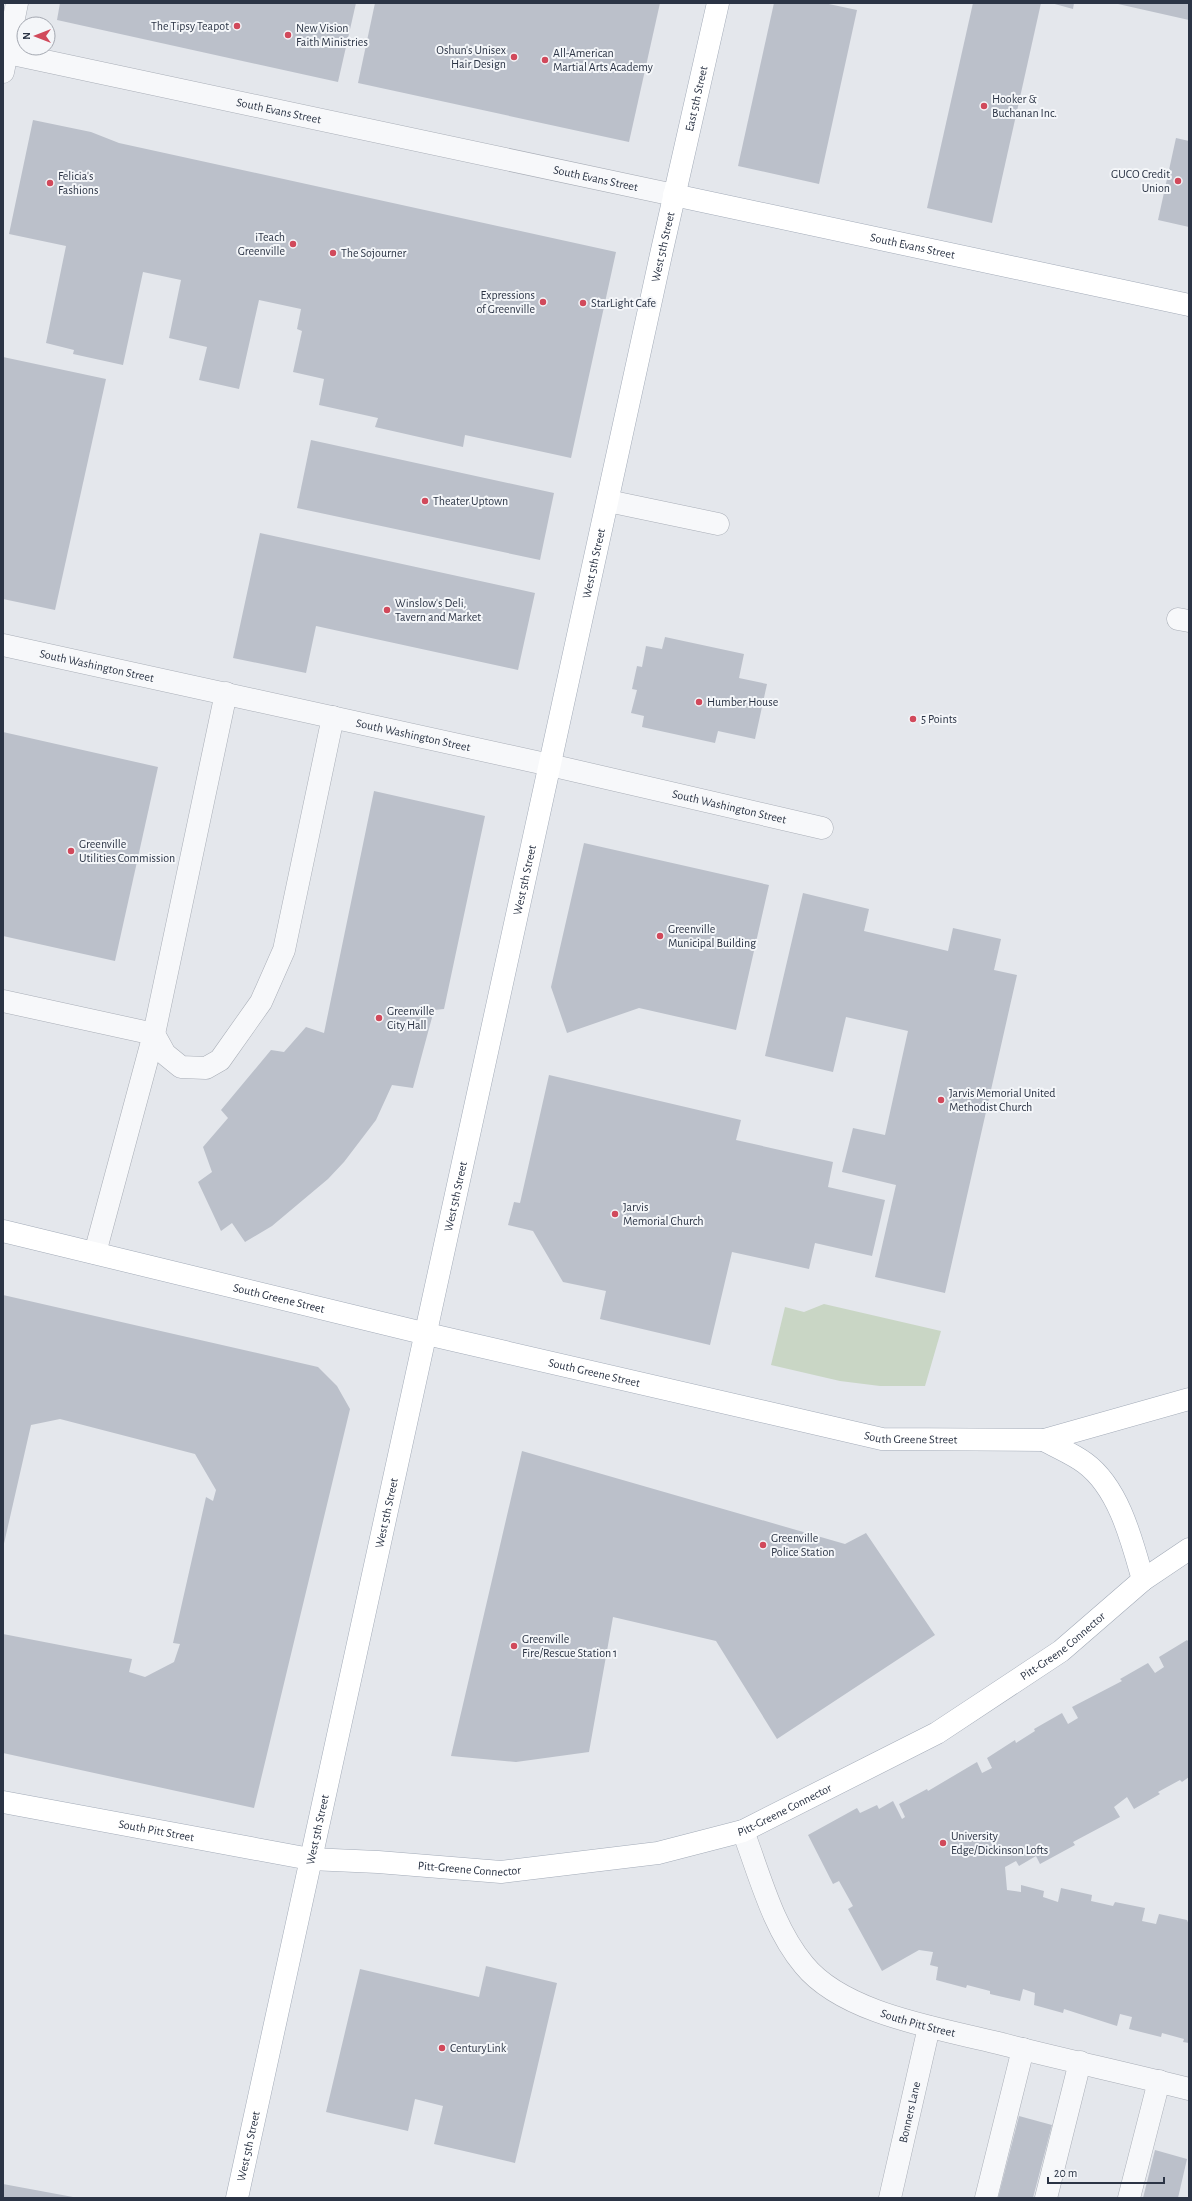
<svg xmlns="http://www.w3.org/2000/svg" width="1192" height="2201" font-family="'Alegreya Sans',sans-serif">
	<rect width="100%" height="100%" fill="#e4e7ec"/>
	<path fill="#c9d6c5" d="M824,1304L941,1331L925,1386H880L840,1381L771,1365L785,1307L804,1312Z"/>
	<g fill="#bbc0ca">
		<path d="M60,3H356L338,82L57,20Z"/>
		<path d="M375,3H660L629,142L358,83Z"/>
		<path d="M774,3H824L857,10L819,184L738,166Z"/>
		<path d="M973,3H1041L992,223L927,208Z"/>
		<path d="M1051,3H1074L1073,9Z"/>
		<path d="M1118,3H1189V20L1118,4Z"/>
		<path d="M33,120L91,132L119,143L616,252L571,458L465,435L463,447L375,427L378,418L319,405L324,379L293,372L302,331L297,329L301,309L259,300L239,389L199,380L207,347L169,338L181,280L143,272L123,365L73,354L74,350L46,343L66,246L9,234Z"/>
		<path d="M1176,138L1189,141V227L1158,220Z"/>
		<path d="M3,357L106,379L55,610L3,599Z"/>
		<path d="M311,440L554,493L540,560L297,508Z"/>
		<path d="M260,533L535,593L518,670L316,626L306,673L233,658Z"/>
		<path d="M665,637L744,654L739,678L767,684L755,739L718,731L715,743L642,727L644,716L631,713L637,690L632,689L637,666L642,667L646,646L662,649Z"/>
		<path d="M3,732L158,767L115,961L3,936Z"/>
		<path d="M374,791L485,816L444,1009L434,1010L413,1088L392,1085L376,1120L344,1162L328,1179L272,1226L245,1242L232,1223L221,1231L198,1182L212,1172L203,1147L228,1118L221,1110L271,1050L284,1052L306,1027L324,1033Z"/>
		<path d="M584,843L769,885L736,1030L639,1008L567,1033L551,987Z"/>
		<path d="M803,893L869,909L864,931L948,951L953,928L1001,939L994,970L1017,975L945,1293L875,1277L896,1185L842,1172L853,1128L885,1135L908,1031L846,1017L833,1072L765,1056Z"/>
		<path d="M549,1075L741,1120L736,1140L833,1162L828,1187L885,1200L872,1256L815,1243L809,1269L732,1252L710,1345L600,1319L606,1291L563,1282L533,1231L508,1225L514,1202L520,1203Z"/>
		<path d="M3,1295L318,1367L337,1386L350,1409L254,1808L3,1753V1634L132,1659L129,1672L145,1677L174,1662L180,1644L173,1643L206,1497L213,1501L216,1490L195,1454L60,1419L31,1425L3,1548Z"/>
		<path d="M522,1451L845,1544L866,1533L935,1635L777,1739L716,1641L613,1617L589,1752L516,1762L451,1756Z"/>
		<path d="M1187,1640L1189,1642V1777L1182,1782L1180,1780L1158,1792L1160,1794L1134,1809L1127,1797L1114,1807L1120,1817L1073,1842L1075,1845L1040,1864L1036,1856L1019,1866L1016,1861L1005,1867L1007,1890L1021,1892V1885L1044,1891L1043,1897L1058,1902L1061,1888L1092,1895L1091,1901L1113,1906L1115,1902L1145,1908L1142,1921L1156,1924L1159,1914L1187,1920L1189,1925V2043L1183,2042L1184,2039L1162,2033L1161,2037L1129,2029L1132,2017L1120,2014L1117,2026L1064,2009L1063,2013L1034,2005L1035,1993L1023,1989L1020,2001L990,1994V1991L967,1985L966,1988L936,1980L938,1967L930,1965L933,1952L919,1950L882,1971L848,1909L853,1906L839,1881L833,1884L808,1835L857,1808L860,1813L877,1805L879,1809L893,1801L902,1819L905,1817L899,1804L927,1789L928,1791L977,1762L982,1773L992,1768L987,1758L1015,1740L1016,1743L1035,1731L1034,1729L1062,1713L1068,1724L1078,1718L1072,1707L1122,1681L1120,1679L1148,1663L1155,1673L1164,1667L1159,1657Z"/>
		<path d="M486,1966L557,1983L515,2163L434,2144L443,2106L415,2099L408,2131L326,2112L360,1969L479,1997Z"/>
		<path d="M1019,2116L1052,2125L1033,2198H998Z"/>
		<path d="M1155,2150L1187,2159L1178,2198H1143Z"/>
		<path d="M3,2184L73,2197V2198H3Z"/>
	</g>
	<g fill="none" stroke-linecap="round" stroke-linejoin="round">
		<g stroke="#a9aeb7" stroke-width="23">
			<g id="minor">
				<path id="s1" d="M3,52L674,195"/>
				<path d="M3,72L17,3"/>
				<path d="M608,501L718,524"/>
				<path d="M1178,619L1189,621"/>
				<path id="s2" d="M3,645L550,765L822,828"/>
				<path d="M3,1001L154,1034L165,1054L181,1067L206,1068L220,1060L261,1002L284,950L333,717"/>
				<path d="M95,1253L154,1034L226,693"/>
				<path id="s3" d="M743,1831C760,1876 773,1928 804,1965C844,2014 938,2028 998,2043C1061,2059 1125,2073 1189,2089"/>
				<path id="s4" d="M890,2198L929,2027"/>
				<path d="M986,2198L1023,2049"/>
				<path d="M1046,2198L1080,2062"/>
				<path d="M1129,2198L1159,2081"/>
			</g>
		</g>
		<g stroke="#a3abb8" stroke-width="23">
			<g id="major">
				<path id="s5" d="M674,195L1189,305"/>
				<path id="s6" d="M3,1231L427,1334L882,1439L1044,1440L1189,1399"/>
				<path d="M1044,1440C1058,1448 1073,1454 1085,1463C1119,1488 1132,1541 1143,1580"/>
				<path id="s7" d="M3,1802L310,1859L378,1862L501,1872L658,1853L743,1831L937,1733L1061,1651L1143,1580L1189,1549"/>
				<path id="s8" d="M237,2198L662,250L718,3"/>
			</g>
		</g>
		<use href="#minor" stroke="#f7f8fa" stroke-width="22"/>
		<use href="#major" stroke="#fff" stroke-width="22"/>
	</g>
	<g fill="#d1495b" stroke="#f4f6f9" stroke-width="1.5">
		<circle cx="237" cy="26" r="4"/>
		<circle cx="288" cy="35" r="4"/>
		<circle cx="514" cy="57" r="4"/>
		<circle cx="545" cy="60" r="4"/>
		<circle cx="984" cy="106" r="4"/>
		<circle cx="1178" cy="181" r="4"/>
		<circle cx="50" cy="183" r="4"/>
		<circle cx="293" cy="244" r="4"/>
		<circle cx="333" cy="253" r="4"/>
		<circle cx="543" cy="302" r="4"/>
		<circle cx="583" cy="303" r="4"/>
		<circle cx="425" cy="501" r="4"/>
		<circle cx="387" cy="610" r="4"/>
		<circle cx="699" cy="702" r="4"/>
		<circle cx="913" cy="719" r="4"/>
		<circle cx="71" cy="851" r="4"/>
		<circle cx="660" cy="936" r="4"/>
		<circle cx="379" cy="1018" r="4"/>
		<circle cx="941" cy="1100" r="4"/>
		<circle cx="615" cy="1214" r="4"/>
		<circle cx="763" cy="1545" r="4"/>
		<circle cx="514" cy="1646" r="4"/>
		<circle cx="943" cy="1843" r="4"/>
		<circle cx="442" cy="2048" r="4"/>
	</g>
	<g text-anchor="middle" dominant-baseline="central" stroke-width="4" stroke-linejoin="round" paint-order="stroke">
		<g font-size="12" fill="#2b3445" stroke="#f4f6f9" text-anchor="start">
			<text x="229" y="26" text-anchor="end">The Tipsy Teapot</text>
			<text x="296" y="28">New Vision<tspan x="296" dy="14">Faith Ministries</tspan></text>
			<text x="506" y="50" text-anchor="end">Oshun's Unisex<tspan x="506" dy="14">Hair Design</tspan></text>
			<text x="553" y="53">All-American<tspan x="553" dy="14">Martial Arts Academy</tspan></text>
			<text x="992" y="99">Hooker &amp;<tspan x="992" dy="14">Buchanan Inc.</tspan></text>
			<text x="1170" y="174" text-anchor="end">GUCO Credit<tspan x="1170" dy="14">Union</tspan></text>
			<text x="58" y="176">Felicia's<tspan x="58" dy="14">Fashions</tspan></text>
			<text x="285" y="237" text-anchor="end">iTeach<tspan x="285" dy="14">Greenville</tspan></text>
			<text x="341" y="253">The Sojourner</text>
			<text x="535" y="295" text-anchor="end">Expressions<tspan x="535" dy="14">of Greenville</tspan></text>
			<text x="591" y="303">StarLight Cafe</text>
			<text x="433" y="501">Theater Uptown</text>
			<text x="395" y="603">Winslow's Deli,<tspan x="395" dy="14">Tavern and Market</tspan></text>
			<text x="707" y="702">Humber House</text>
			<text x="921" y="719">5 Points</text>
			<text x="79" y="844">Greenville<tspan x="79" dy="14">Utilities Commission</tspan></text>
			<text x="668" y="929">Greenville<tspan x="668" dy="14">Municipal Building</tspan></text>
			<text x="387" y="1011">Greenville<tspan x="387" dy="14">City Hall</tspan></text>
			<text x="949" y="1093">Jarvis Memorial United<tspan x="949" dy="14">Methodist Church</tspan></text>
			<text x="623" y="1207">Jarvis<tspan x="623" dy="14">Memorial Church</tspan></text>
			<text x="771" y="1538">Greenville<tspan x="771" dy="14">Police Station</tspan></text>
			<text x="522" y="1639">Greenville<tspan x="522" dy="14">Fire/Rescue Station 1</tspan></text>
			<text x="951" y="1836">University<tspan x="951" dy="14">Edge/Dickinson Lofts</tspan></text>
			<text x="450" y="2048">CenturyLink</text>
		</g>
		<g font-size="12" fill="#2b3445" stroke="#f4f6f9">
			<text stroke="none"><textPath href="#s8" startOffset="2149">East 5th Street</textPath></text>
			<text stroke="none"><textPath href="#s1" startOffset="282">South Evans Street</textPath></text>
			<text stroke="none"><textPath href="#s1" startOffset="606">South Evans Street</textPath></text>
			<text stroke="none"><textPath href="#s5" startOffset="244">South Evans Street</textPath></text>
			<text stroke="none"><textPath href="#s8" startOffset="1997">West 5th Street</textPath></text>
			<text stroke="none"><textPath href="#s8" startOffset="1673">West 5th Street</textPath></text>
			<text stroke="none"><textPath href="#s2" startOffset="96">South Washington Street</textPath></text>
			<text stroke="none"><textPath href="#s2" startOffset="420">South Washington Street</textPath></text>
			<text stroke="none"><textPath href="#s2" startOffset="744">South Washington Street</textPath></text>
			<text stroke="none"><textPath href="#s8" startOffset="1349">West 5th Street</textPath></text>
			<text stroke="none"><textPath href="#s8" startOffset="1025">West 5th Street</textPath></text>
			<text stroke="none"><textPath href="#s6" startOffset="284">South Greene Street</textPath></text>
			<text stroke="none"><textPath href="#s6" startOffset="608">South Greene Street</textPath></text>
			<text stroke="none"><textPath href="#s6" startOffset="932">South Greene Street</textPath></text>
			<text stroke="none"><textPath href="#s8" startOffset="701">West 5th Street</textPath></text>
			<text stroke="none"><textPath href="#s7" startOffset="1120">Pitt-Greene Connector</textPath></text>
			<text stroke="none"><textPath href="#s7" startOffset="796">Pitt-Greene Connector</textPath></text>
			<text stroke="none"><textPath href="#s7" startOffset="156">South Pitt Street</textPath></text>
			<text stroke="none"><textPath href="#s8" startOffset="377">West 5th Street</textPath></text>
			<text stroke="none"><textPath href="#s7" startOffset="472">Pitt-Greene Connector</textPath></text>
			<text stroke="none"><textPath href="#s3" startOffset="278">South Pitt Street</textPath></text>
			<text stroke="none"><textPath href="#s4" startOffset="88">Bonners Lane</textPath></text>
			<text stroke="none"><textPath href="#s8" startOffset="53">West 5th Street</textPath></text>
		</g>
	</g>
	<rect width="1192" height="2201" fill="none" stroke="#2b3445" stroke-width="8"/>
	<g transform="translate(36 36) rotate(270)"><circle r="19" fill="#f4f6f9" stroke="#a4a8b1"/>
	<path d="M0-3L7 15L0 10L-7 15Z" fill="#d1495b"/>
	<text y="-6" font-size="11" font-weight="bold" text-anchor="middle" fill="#2b3445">N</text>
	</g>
	<path d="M1048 2177v6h116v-6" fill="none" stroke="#2b3445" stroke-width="2"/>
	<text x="1054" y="2177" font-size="12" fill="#2b3445" stroke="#f4f6f9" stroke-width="3" paint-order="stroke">20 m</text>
</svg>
